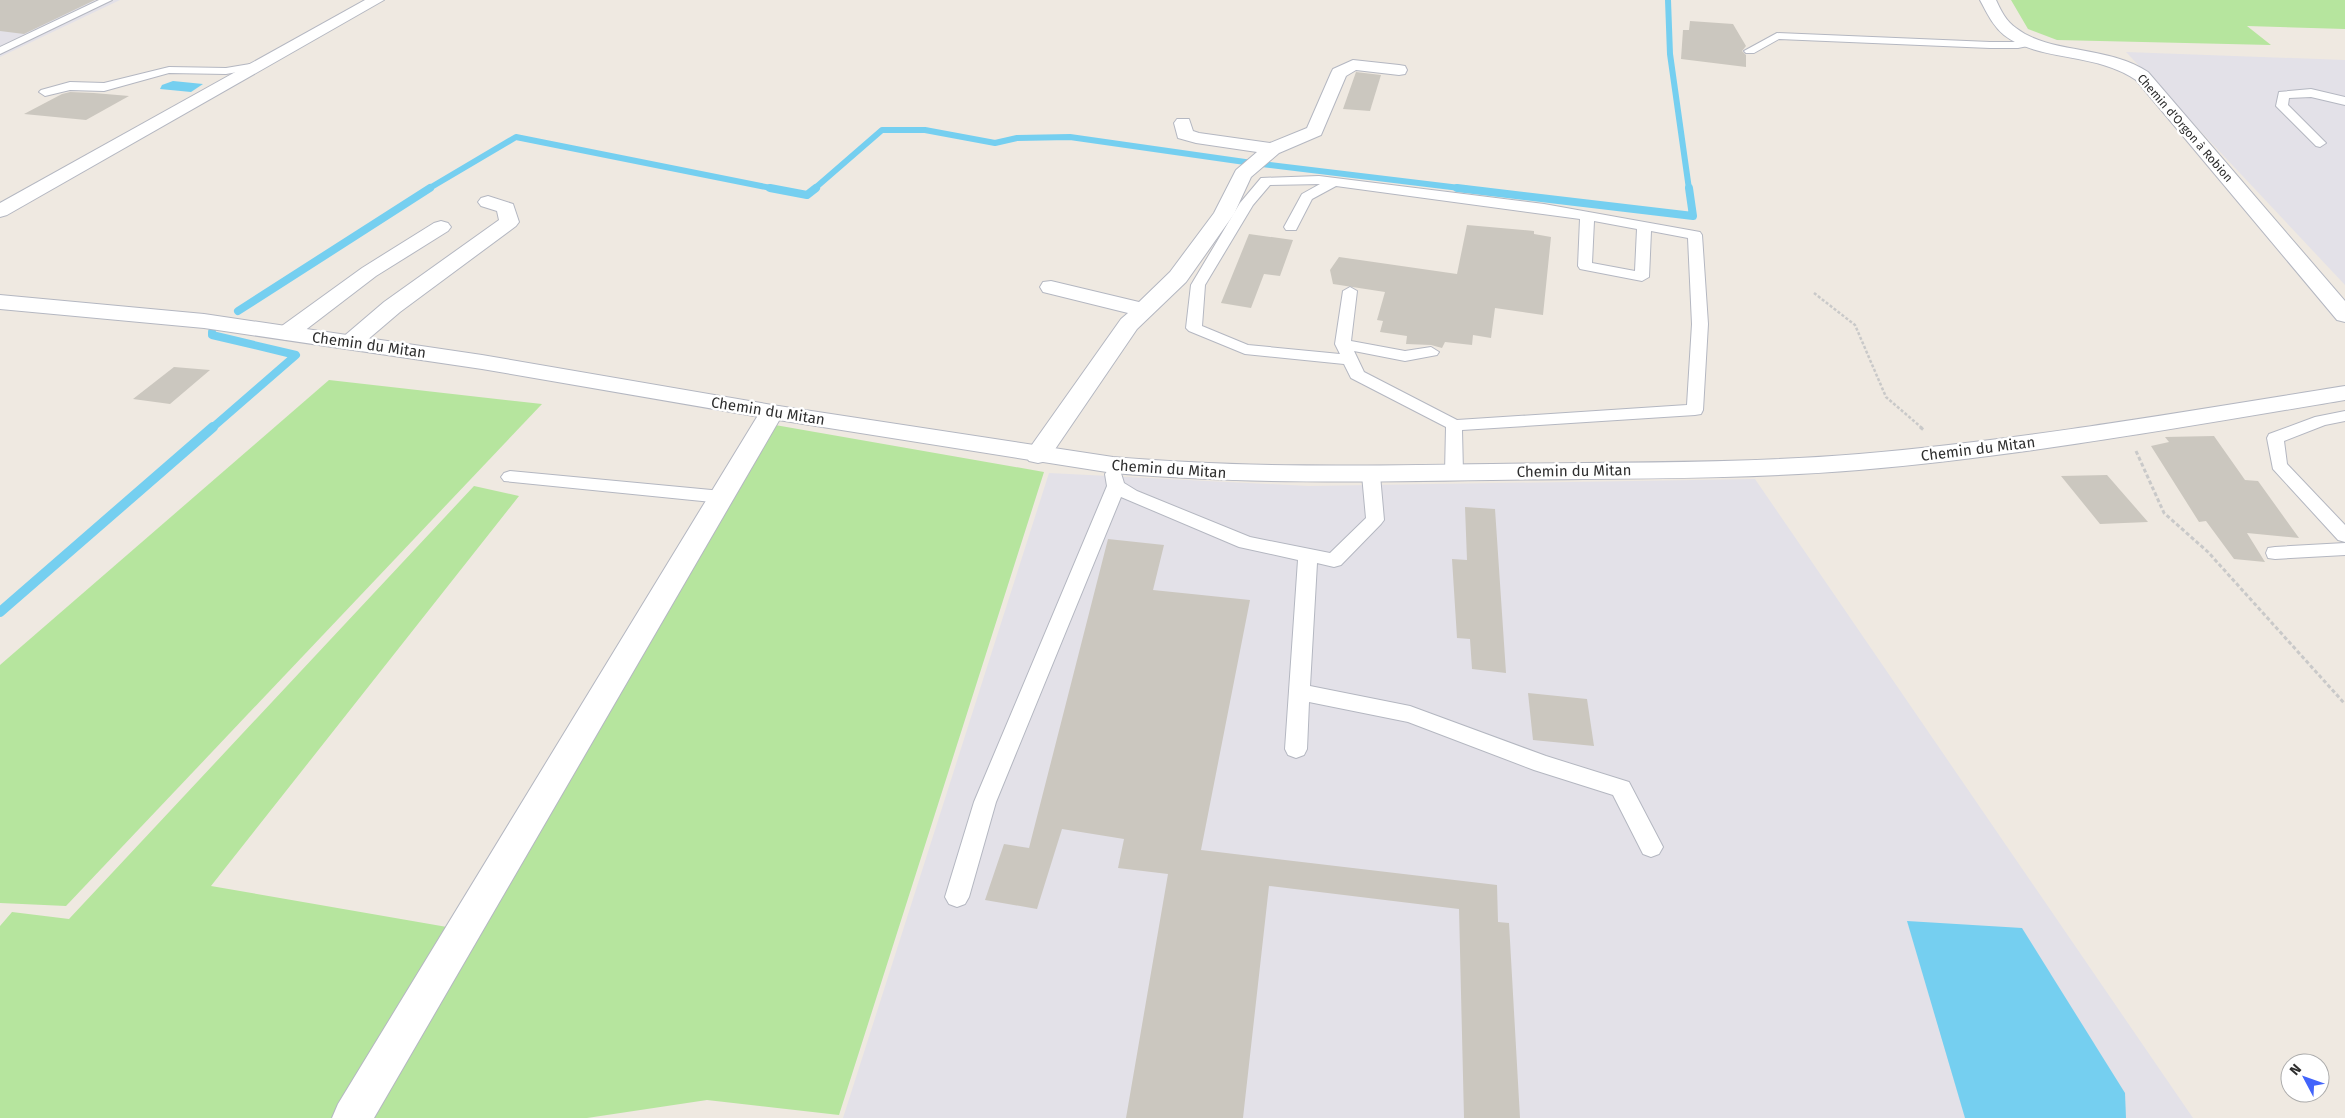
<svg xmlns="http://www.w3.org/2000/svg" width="2345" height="1118" font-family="'Fira Sans',sans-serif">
	<rect width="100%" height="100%" fill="#efe9e1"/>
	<g fill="#e3e1e8">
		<path d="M0,0H120L0,57Z"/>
		<path d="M2126,52L2345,60V285Z"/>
		<path d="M1049,473L1309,486L1755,479L2193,1118H843Z"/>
	</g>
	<g fill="#b6e59e">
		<path d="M2011,0H2345V29L2247,26L2271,45L2057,40L2028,29Z"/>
		<path d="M329,380L542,404L66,906L0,903V665Z"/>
		<path d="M775,425L1044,472L839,1115L707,1100L587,1118H368Z"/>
		<path d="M474,486L519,496L211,886L447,927L332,1118H0V926L12,912L69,919Z"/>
	</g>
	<g fill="#75cff0">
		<path d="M173,81L203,84L191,92L160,89L162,85Z"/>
		<path d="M1907,921L2022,928L2125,1093L2126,1118H1965Z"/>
	</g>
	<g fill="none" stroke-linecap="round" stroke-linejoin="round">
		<g stroke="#75cff0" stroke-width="6">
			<path d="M1668,0L1670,54L1689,189"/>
			<path d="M428,189L516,137L776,189"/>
			<path d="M814,189L882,130H925L995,143L1017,138L1070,137L1245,162L1468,189"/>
		</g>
		<g stroke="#75cff0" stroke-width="8">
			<path d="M770,188L807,195L816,188"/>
			<path d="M1457,188L1693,216L1689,188"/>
			<path d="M238,311L430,188"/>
			<path d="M212,428L296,355L212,335V332"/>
		</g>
		<path stroke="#75cff0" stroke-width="10" d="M0,612L213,427"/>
	</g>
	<g fill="#cbc7bf">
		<path d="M0,0H95L24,34L0,31Z"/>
		<path d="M1690,21L1733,24L1746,46L1742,51L1746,55V67L1681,59L1683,30H1689Z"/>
		<path d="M1356,72L1381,75L1370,111L1343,109Z"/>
		<path d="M70,92L94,93L129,96L86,120L24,114L62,94Z"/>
		<path d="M1467,225L1534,231V234L1551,237L1543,315L1495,308L1491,338L1473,335L1472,345L1445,342L1442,348L1431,345L1406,344L1407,336L1380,332L1383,321L1377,320L1385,292L1333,284L1330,270L1339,257L1457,274Z"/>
		<path d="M1249,234L1293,240L1280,276L1264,274L1251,308L1221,303Z"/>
		<path d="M174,367L210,370L170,404L133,399Z"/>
		<path d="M2214,436L2245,480L2258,481L2299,538L2247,533L2265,562L2234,559L2206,521L2199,522L2151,446L2169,442L2165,437Z"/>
		<path d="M2107,475L2148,522L2100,524L2061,476Z"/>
		<path d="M1465,507L1495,509L1506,673L1472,669L1470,639L1457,638L1452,559L1467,560Z"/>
		<path d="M1108,539L1164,545L1153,590L1250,600L1201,850L1497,885L1498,922L1509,923L1520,1118H1464L1459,909L1269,886L1243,1118H1126L1168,874L1118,868L1124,839L1062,829L1037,909L985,900L1004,844L1029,848Z"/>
		<path d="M1528,693L1587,699L1594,746L1533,740Z"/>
	</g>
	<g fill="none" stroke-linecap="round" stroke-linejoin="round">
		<g stroke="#b4b7c1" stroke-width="2">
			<g id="lane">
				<path d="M99,0H112L0,54V47Z"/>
				<path d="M1777,33L1990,42H2018L2033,39L2039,42L2037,44L2018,48H1990L1779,39L1754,53H1746L1744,51Z"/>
				<path d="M256,63L262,66L260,68L226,74L169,73L104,91L70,90L45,96L39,92L41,90L70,82L104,83L169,67L226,68Z"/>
				<path d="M2311,89L2345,97V105L2311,97L2289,98L2288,105L2326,143L2320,147L2316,146L2276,106L2279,92Z"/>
				<path d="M1319,176L1544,204L1700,232L1702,235L1708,324L1703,410L1701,414L1695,415L1462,430L1463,473L1460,477H1448L1445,473L1446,427L1351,378L1344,364L1245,354L1189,331L1186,328L1191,285L1240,203L1261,178ZM1320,184L1302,194L1284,227L1286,230H1296L1312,199L1336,186L1580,219L1578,266L1580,269L1642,281L1649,277L1651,231L1688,238L1692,324L1687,405L1457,420L1364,372L1354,351L1405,361L1437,355L1439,352L1431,347L1405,351L1351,341L1357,291L1350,287L1343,291L1335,344L1340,354L1248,345L1202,326L1205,285L1253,205L1270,185ZM1594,221L1637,229L1635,271L1592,263Z"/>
				<path d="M2345,411V421L2325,425L2284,441L2287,464L2345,525V542L2338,540L2273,469L2267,438L2269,434L2315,417Z"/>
				<path d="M1114,468L1120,470L1124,483L1137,491L1250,537L1330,553L1366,518L1362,475L1365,471H1377L1380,475L1384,520L1381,524L1341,565L1334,567L1317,563L1310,686L1410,706L1546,756L1629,782L1663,847L1659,854L1651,857L1643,854L1613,795L1534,770L1408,722L1309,702L1307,749L1304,755L1296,758L1288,755L1285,749L1298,560L1239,547L1121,497L996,802L969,897L965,904L957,907L949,904L945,897L974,802L1107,486L1105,474L1108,470Z"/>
				<path d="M510,471L722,491L728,493L731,497L728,501L722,503L504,481L501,477L504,473Z"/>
				<path d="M2345,543V555L2275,559L2268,558L2266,553L2268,548L2275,547Z"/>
			</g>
		</g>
		<g stroke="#b4b7c1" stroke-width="2">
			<g id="street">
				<path d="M365,0H384L7,215L0,217V203Z"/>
				<path d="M1980,0H1996C2001,11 2006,21 2016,28C2049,54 2107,45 2148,72L2345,301V322L2337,320L2136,80C2096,52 2039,62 2004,35C1993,26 1987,13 1980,0Z"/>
				<path d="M1353,60L1399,65L1405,66L1407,70L1405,74L1399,75L1356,70L1346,76L1321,135L1279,153L1251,177L1234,214L1186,282L1137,329L1047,461L1038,463L1029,461L1025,455L1029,449L1121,319L1128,313L1043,292L1040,287L1043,282L1051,281L1139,302L1170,272L1214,213L1236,170L1257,152L1196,143L1178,138L1174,123L1177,119H1189L1193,131L1199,133L1270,143L1307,128L1331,73L1333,69Z"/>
				<path d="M488,196L513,204L519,222L516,226L400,312L359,347L351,349L343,347L340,342L343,337L384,302L499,220L497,211L481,206L478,202L481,198Z"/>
				<path d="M441,221L448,223L451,227L448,231L376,276L295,338L287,340L279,338L276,333L279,328L362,268L434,223Z"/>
				<path d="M772,405L781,407L784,412L374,1118H332L338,1104L760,412L763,407Z"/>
			</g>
		</g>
		<g stroke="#b4b7c1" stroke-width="2">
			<path id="secondary" d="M0,295L204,314L482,355L772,405L1113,457C1239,468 1365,466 1492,464C1614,462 1737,464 1859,454C2022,440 2183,412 2345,386V400C2184,427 2022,456 1859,470C1737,480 1614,478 1492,480C1365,482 1240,484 1113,473L772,419L482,369L204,328L0,309Z"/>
		</g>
		<path stroke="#c9c9c9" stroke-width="2.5" stroke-dasharray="3 2" stroke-linecap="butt" d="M1814,293L1855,325L1886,397L1922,428"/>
		<g stroke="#c9c9c9" stroke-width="3" stroke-dasharray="4 2.5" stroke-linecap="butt">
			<path d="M1920,427L1925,431"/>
			<path d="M2136,451L2164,513L2208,552L2345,704"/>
		</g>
		<use href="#lane" fill="#fff" fill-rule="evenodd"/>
		<use href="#street" fill="#fff" fill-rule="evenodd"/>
		<use href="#secondary" fill="#fff" fill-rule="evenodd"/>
	</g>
	<g text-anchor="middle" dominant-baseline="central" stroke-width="5" stroke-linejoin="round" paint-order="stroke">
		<g font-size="12" fill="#2e2e2e" stroke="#fff">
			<text transform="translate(2185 128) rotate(49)">Chemin d'Orgon à Robion</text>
		</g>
		<g font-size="15" fill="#2e2e2e" stroke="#fff">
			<text transform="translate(369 345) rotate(8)">Chemin du Mitan</text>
			<text transform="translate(768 411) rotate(9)">Chemin du Mitan</text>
			<text transform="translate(1978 449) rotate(-7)">Chemin du Mitan</text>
			<text transform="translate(1169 469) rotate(4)">Chemin du Mitan</text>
			<text transform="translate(1574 471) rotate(-1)">Chemin du Mitan</text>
		</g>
	</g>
	<g transform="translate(2305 1078) rotate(311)"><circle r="24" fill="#ffffff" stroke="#ababab"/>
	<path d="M0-4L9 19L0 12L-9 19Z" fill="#4264fb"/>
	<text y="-8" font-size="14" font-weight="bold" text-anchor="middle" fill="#2e2e2e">N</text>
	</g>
</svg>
